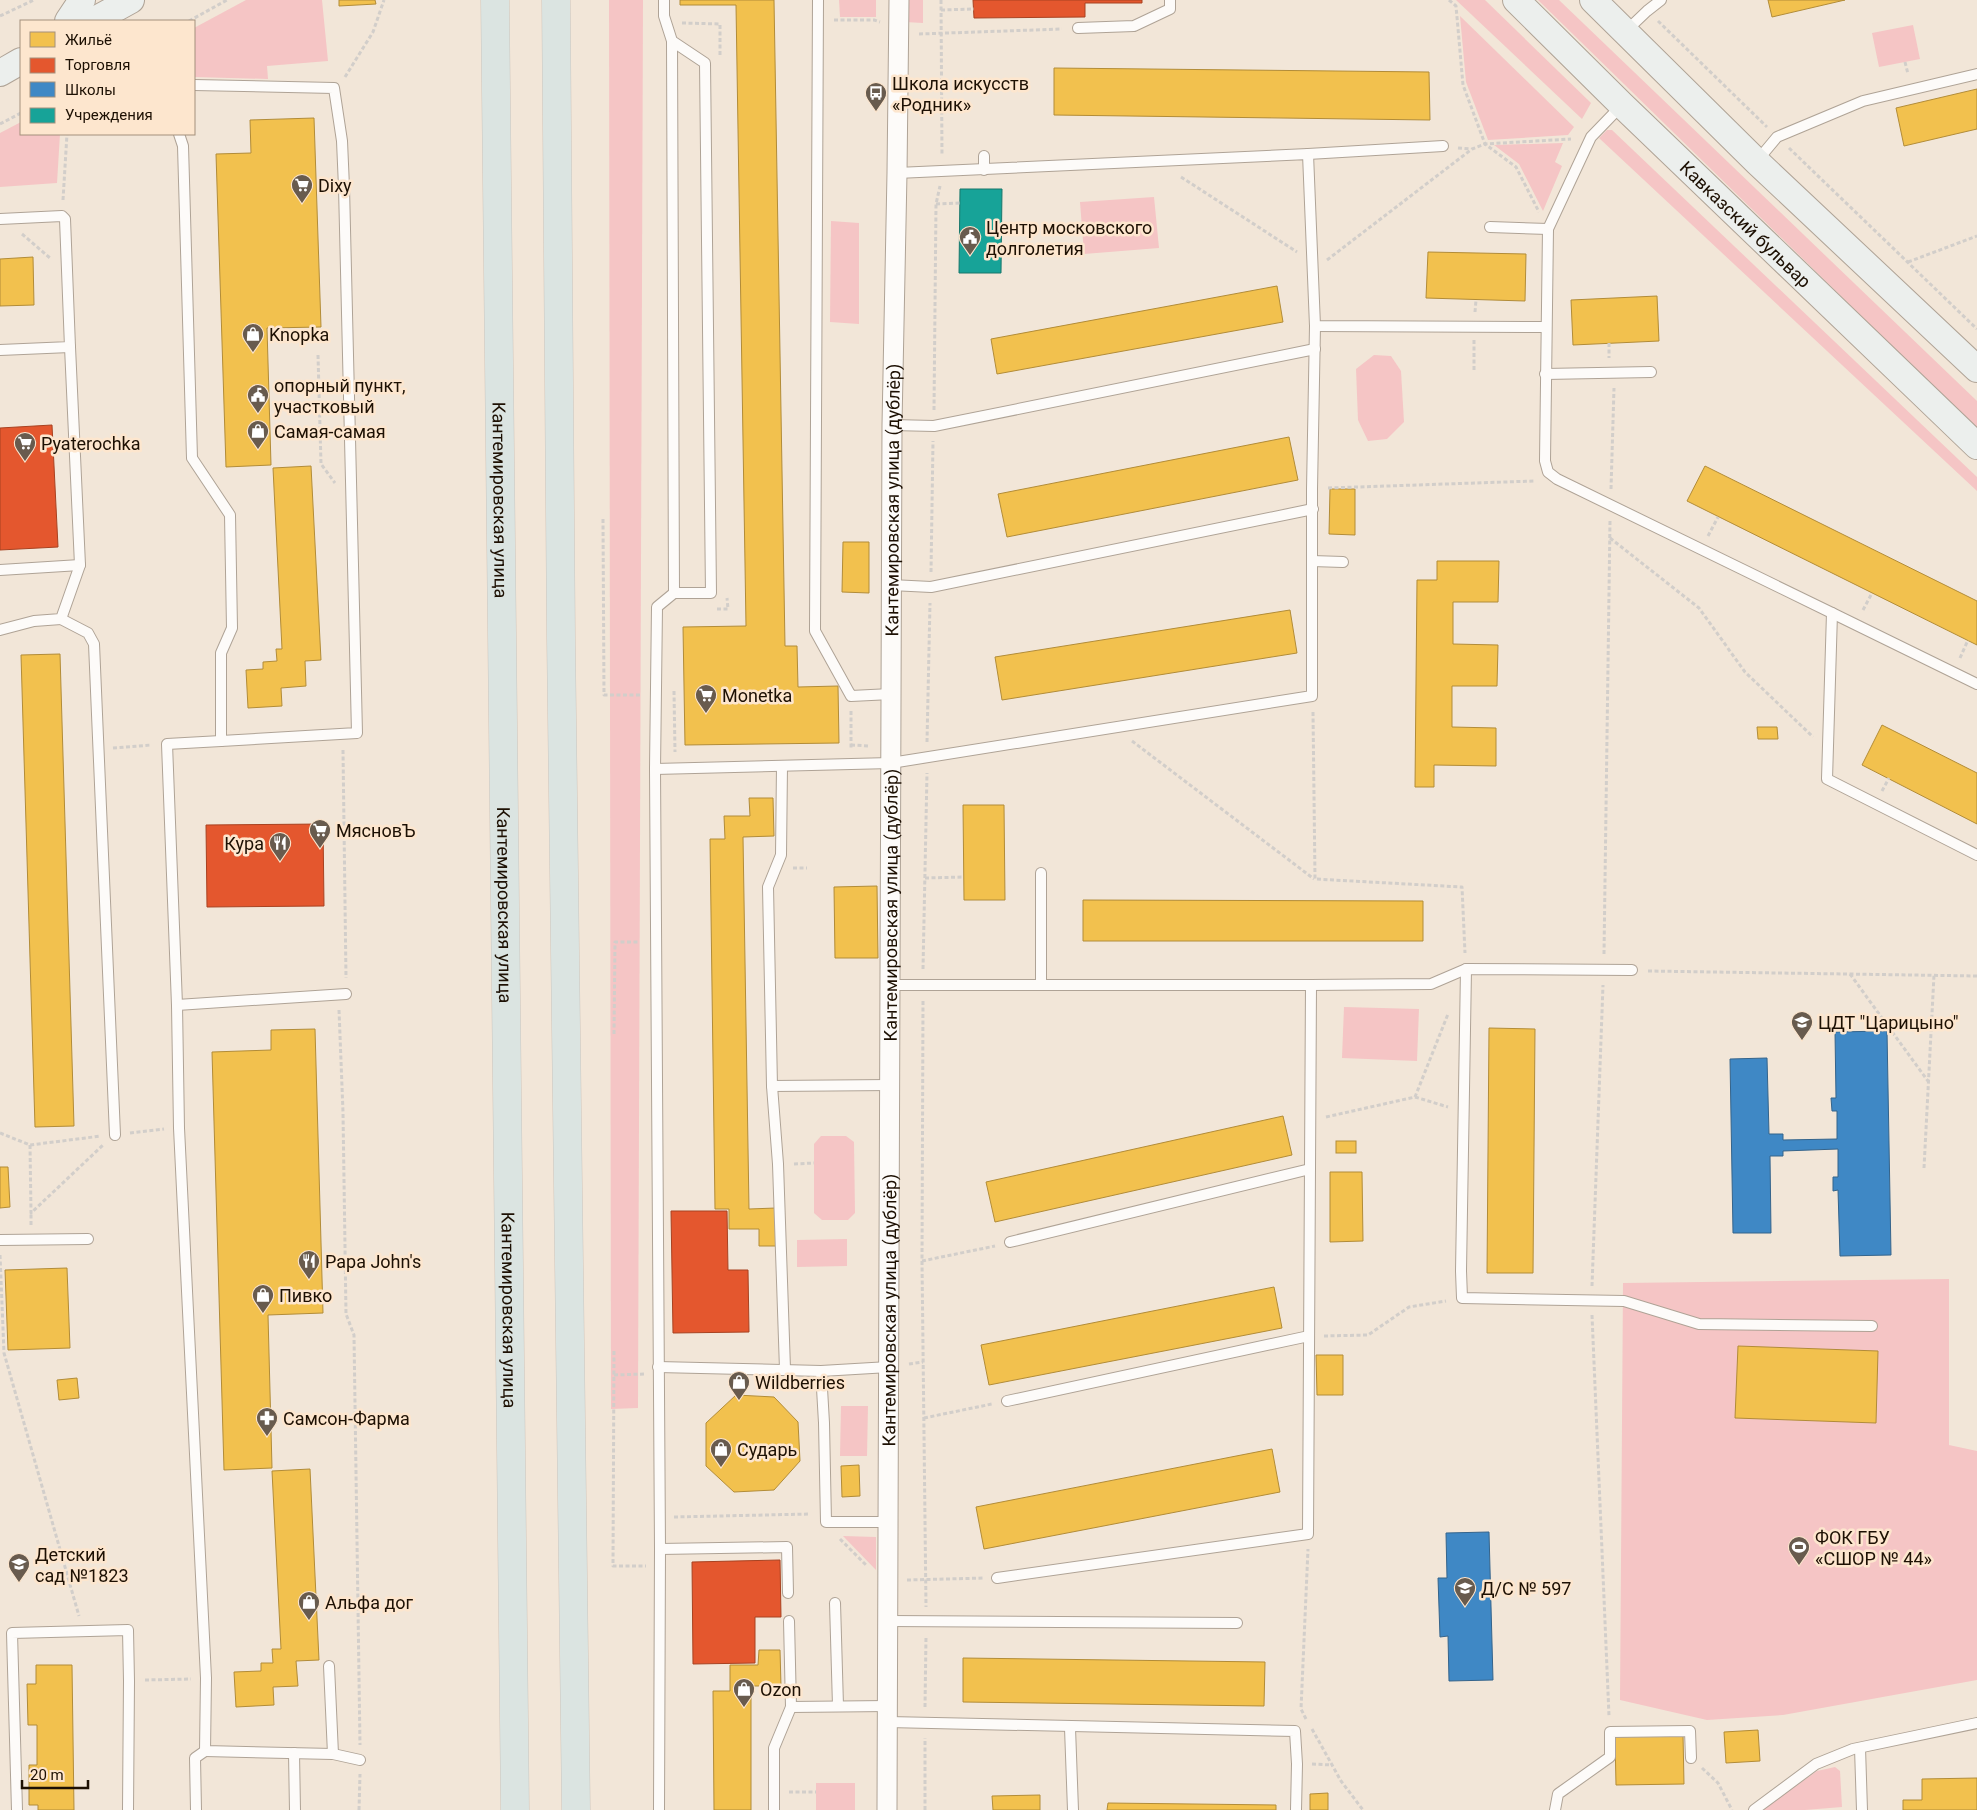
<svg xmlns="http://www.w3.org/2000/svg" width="1977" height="1810" font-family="Roboto,sans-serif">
	<rect width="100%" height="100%" fill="#f2e6d8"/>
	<g fill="#f5c5c5">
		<path d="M246,0H322L328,61L267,66L268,79L194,77V28Z"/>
		<path d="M609,0H643L638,1408L611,1409Z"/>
		<path d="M839,0H876V17H840Z"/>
		<path d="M905,0H923V23L905,22Z"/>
		<path d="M1456,0H1485L1591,103L1582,119Z"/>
		<path d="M1538,0H1559L1977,401V429Z"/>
		<path d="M1460,16L1574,127L1568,135L1488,140L1466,82Z"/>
		<path d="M1913,25L1920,59L1879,67L1872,33Z"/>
		<path d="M21,122V134H60L57,183L0,187V133Z"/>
		<path d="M1607,130H1612L1977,477V491L1599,138Z"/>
		<path d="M1563,143L1555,162L1562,166L1543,211L1519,164L1494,145Z"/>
		<path d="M1154,197L1159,248L1084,254L1080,202Z"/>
		<path d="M831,221L859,223V324L830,322Z"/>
		<path d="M1374,355L1391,356L1401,371L1404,422L1387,439L1368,441L1358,420L1356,369Z"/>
		<path d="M1344,1007L1419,1009L1417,1061L1342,1058Z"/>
		<path d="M821,1136H846L854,1142L855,1213L848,1220H822L814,1213V1144Z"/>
		<path d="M847,1239V1266L797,1267V1240Z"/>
		<path d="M1949,1279V1445L1977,1451V1680L1783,1715L1707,1720L1620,1700L1623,1283Z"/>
		<path d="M841,1406H868L867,1456H840Z"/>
		<path d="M843,1536L876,1537V1570Z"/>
		<path d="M1835,1767L1840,1771L1842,1807L1805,1810H1761L1817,1771Z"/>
		<rect x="816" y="1783" width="39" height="27"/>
	</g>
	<g fill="#f2c14e" stroke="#b28c38">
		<path d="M339,0H375L376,4L339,6Z"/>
		<path d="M680,0H774L785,646H797L798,687L838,686L839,743L685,745L683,627L746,626L736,5H680Z"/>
		<path d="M1768,0H1845L1772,17Z"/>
		<path d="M1054,68L1429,72L1430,120L1054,115Z"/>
		<path d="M1977,89V129L1904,146L1896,108Z"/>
		<path d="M314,118L321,327L267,328L271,465L226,467L216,154L251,153L250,120Z"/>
		<path d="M1428,252L1526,254L1525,301L1426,298Z"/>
		<path d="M33,257L34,305L0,306V259Z"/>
		<path d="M1277,286L1283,322L997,374L991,339Z"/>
		<path d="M1657,296L1659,341L1573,345L1571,300Z"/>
		<path d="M1289,437L1298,480L1007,537L998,494Z"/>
		<path d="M311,466L321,660L305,661L306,686L281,688L282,706L248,708L246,670L263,669V662L277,661L276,649H282L273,468Z"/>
		<path d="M1705,466L1977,601V645L1687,501Z"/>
		<path d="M1330,489H1355V535L1329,534Z"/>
		<path d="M843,542H869V593L842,592Z"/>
		<path d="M1437,561H1499L1498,602H1453V644L1498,645L1497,686H1452V727L1496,728V766L1434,765V787H1415L1417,580H1437Z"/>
		<path d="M1290,610L1297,653L1002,700L995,657Z"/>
		<path d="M60,654L74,1126L35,1127L21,655Z"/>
		<path d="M1882,725L1977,773V824L1862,765Z"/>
		<path d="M1757,727H1777L1778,739H1758Z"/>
		<path d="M749,798H773L774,836L743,837L749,1209L776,1208L777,1246H759V1229H729V1209H715L710,839H725L724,816H750Z"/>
		<path d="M963,805H1004L1005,900H964Z"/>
		<path d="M877,886L878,958H835L834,887Z"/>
		<path d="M1083,900L1423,901V941H1083Z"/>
		<path d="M1489,1028L1535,1029L1533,1273H1487Z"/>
		<path d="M315,1029L323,1313L268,1315L272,1468L224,1470L212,1052L271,1050V1030Z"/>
		<path d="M1283,1116L1292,1155L995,1222L986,1182Z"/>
		<rect x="1336" y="1141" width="20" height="12"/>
		<path d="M0,1167H8L10,1207L0,1208Z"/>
		<path d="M1330,1172H1362L1363,1241L1330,1242Z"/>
		<path d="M67,1268L70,1348L8,1350L5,1270Z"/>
		<path d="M1274,1287L1282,1328L989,1385L981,1345Z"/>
		<path d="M1738,1346L1878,1351L1876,1423L1735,1418Z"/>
		<path d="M1316,1355H1343V1395H1317Z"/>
		<path d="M77,1378L79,1398L59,1400L57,1380Z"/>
		<path d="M736,1395L774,1397L798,1422L800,1461L774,1490L734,1492L706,1466V1423Z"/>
		<path d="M1272,1449L1280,1492L984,1549L976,1507Z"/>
		<path d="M859,1465L860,1496L842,1497L841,1466Z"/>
		<path d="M310,1469L319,1660L296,1661L298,1686L273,1687L274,1705L236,1707L234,1672L261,1671V1663H273L272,1649H281L272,1471Z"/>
		<path d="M759,1650H780L781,1686H751V1810H714L713,1691H730V1665H758Z"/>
		<path d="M963,1658L1265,1662L1264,1706L963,1702Z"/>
		<path d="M36,1665H72L74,1810H38V1805H29V1765H37V1725H28L27,1684H36Z"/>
		<path d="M1758,1730L1760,1761L1726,1763L1724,1732Z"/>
		<path d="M1683,1735L1684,1784L1616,1785L1615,1737Z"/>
		<path d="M1977,1778V1810H1903V1800H1922V1779Z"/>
		<path d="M1328,1793V1810H1310V1794Z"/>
		<path d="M1040,1795V1810H993L992,1796Z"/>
		<path d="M1108,1803L1276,1805V1810H1107Z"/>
	</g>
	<g fill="#e4572e" stroke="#a84221">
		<path d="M973,0H1142V3H1085V17L974,18Z"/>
		<path d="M52,425L58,547L0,550V428Z"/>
		<path d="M323,824L324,906L207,907L206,825Z"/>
		<path d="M671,1211H727L728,1270H748L749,1332L673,1333Z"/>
		<path d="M780,1560L781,1617H755V1663L693,1664L692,1562Z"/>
	</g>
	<g fill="#3f88c5" stroke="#35648b">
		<path d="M1887,1031L1891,1255L1840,1256L1838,1190L1833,1191V1177H1838V1149L1783,1151V1156H1770L1771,1233H1733L1730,1059L1767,1058L1769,1134H1783V1140L1837,1139V1111H1832L1831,1098H1836L1835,1032Z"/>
		<path d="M1489,1532L1493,1680L1449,1681L1448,1636L1440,1637L1438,1578H1447L1446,1533Z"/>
	</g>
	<path fill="#17a398" stroke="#19776b" d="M960,189H1002L1001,273H959Z"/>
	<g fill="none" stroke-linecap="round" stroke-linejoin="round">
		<g stroke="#afa396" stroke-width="12">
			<g id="service">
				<path d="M818,0L815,631L851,696L891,694"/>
				<path d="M1078,28L1134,26L1170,9V0"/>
				<path d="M1625,32L1647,11L1661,0"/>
				<path d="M672,41L674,593"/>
				<path d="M1621,106L1591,137L1548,229L1545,461L1548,472L1557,479L1832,613L1827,779L1977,855"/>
				<path d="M179,134L183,146L192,458L230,515L232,628L221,653V741L357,733L344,187L342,141L334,88L194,85"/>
				<path d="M1308,154L1443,146"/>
				<path d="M984,156V170"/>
				<path d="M1757,161L1777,137L1863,101L1977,74"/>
				<path d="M897,173L1308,154L1315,326L1546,327"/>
				<path d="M0,219L62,216L65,219L70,347L0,350"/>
				<path d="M1490,227L1548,229"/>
				<path d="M1545,374L1651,372"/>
				<path d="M892,425L934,426L1315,349"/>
				<path d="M1312,561L1343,562"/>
				<path d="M0,570L80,565"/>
				<path d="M891,585L931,587L1313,509"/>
				<path d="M1832,613L1977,684"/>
				<path d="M61,619L88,633L94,644L115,1135"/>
				<path d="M0,630L34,621L61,619L80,565L70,347"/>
				<path d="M782,766L781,855L768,887L772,1086L778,1164L785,1369"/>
				<path d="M655,769L891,763L1312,696V489L1315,326"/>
				<path d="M1041,873V984"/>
				<path d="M1466,969L1461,1271L1462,1298L1624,1301L1699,1324L1872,1326"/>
				<path d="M891,985H1311L1431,984L1466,969L1632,970"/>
				<path d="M346,994L177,1005L179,1128L206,1678L205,1751L333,1754L360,1760"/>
				<path d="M177,1005L167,744L221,741"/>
				<path d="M772,1086L890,1085"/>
				<path d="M0,1240L88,1239"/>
				<path d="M1010,1242L1310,1169"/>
				<path d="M658,1367L821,1371L889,1367"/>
				<path d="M821,1371L824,1423L826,1522H888"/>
				<path d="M1007,1401L1309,1336"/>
				<path d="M660,1549L787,1547L788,1593"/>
				<path d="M997,1578L1308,1534L1311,985"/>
				<path d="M835,1603L838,1706"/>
				<path d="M789,1621L791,1707"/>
				<path d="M888,1621L1237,1623"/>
				<path d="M329,1666L333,1754"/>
				<path d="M888,1722L1295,1731L1297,1764L1296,1810"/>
				<path d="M1070,1728L1073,1810"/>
				<path d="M1860,1748L1862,1810"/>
				<path d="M294,1753L295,1810"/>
				<path d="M17,1810L12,1633L128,1630L129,1681L128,1810"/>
				<path d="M196,1810L195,1758L205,1751"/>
				<path d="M659,1810L660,1549L655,769L657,607L674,593H711L705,63L672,41L664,16V0"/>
				<path d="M774,1810V1748L791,1707L888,1706"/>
				<path d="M1555,1810L1558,1794L1610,1757V1732L1690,1731L1691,1758"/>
				<path d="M1754,1810L1816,1764L1853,1749L1977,1723"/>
			</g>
		</g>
		<g stroke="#afa396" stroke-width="21">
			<g id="minor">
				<path id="s1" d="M887,1810L892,425L897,173L899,0"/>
			</g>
		</g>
		<g stroke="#afa396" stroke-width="28">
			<g id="secondary">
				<path id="s2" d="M1516,0L1622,105L1977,446"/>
				<path d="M1593,0L1757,162L1977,369"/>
				<path d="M68,21L82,0"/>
				<path d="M93,21L131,0"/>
				<path d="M0,73L21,61"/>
			</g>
		</g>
		<g stroke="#cdc6be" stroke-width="29">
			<g id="primary">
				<path id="s3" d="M495,0L515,1810"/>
				<path d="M556,0L561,638L576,1810"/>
			</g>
		</g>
		<g stroke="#d2ceca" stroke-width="3" stroke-dasharray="4 2.5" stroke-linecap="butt">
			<path d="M941,0L942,155"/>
			<path d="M1449,0L1456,6L1463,85L1485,144L1516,167L1539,212"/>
			<path d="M941,10L974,9"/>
			<path d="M0,16L34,0"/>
			<path d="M834,20H874L880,22"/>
			<path d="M189,21L227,0"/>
			<path d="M1658,21L1767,127"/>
			<path d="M682,23L720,24V57"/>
			<path d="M919,34L1062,29"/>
			<path d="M1905,62L1908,74"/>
			<path d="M345,77L373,32L384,0"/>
			<path d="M0,124L21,113"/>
			<path d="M1458,148L1471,149"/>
			<path d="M1789,148L1977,329"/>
			<path d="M1181,177L1297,252"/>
			<path d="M63,200L67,134"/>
			<path d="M936,204L960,203"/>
			<path d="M22,234L50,258"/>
			<path d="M1327,260L1472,149L1485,144L1571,139"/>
			<path d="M1908,262L1977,236"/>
			<path d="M1475,312L1476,300"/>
			<path d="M1609,343V358"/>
			<path d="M318,355L321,464L335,483"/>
			<path d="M1474,370V340"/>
			<path d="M934,410L936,204L940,186"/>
			<path d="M1328,488L1534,481"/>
			<path d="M1611,489L1614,388"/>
			<path d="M603,519L604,695H640"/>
			<path d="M1708,536L1718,517"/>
			<path d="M1610,538L1699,608L1745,672L1813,737"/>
			<path d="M931,572L933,441"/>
			<path d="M717,609H728L727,598"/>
			<path d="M1863,610L1872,593"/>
			<path d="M1960,658L1968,640"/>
			<path d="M674,691L675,752"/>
			<path d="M851,711V750"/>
			<path d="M1313,712L1315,879L1462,887L1465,953"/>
			<path d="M1132,741L1314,879"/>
			<path d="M927,742L930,603"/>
			<path d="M851,745L869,746"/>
			<path d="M113,748L151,745"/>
			<path d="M343,750L346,978"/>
			<path d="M1882,791L1889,778"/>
			<path d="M793,868H807"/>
			<path d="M925,878L963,877"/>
			<path d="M1604,954L1610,521"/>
			<path d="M923,969L927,773"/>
			<path d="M1648,971L1977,976"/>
			<path d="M1850,974L1928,1081"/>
			<path d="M923,1001L922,1261L926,1607"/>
			<path d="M339,1010L343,1112L346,1314L354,1335L360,1745"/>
			<path d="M614,1034L615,942H640"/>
			<path d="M1415,1097L1448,1107"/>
			<path d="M1326,1117L1415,1097L1448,1014"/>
			<path d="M0,1133L30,1145L101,1136"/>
			<path d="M130,1133L164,1129"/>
			<path d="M30,1145L31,1213L103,1145"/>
			<path d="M794,1164L814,1163"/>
			<path d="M1924,1168L1934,975"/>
			<path d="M31,1225V1213"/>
			<path d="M0,1255L4,1353L79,1616"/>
			<path d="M922,1261L995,1246"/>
			<path d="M1592,1286L1603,985"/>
			<path d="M1592,1315L1609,1716"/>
			<path d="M1324,1336L1368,1335L1409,1307L1446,1301"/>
			<path d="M614,1351L613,1566H646"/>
			<path d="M909,1364L923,1362"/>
			<path d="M614,1375L644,1374"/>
			<path d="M924,1418L992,1404"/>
			<path d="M674,1517L810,1514"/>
			<path d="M840,1539L867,1566"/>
			<path d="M907,1580L984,1578"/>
			<path d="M145,1680L191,1679"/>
			<path d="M925,1707L926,1636"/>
			<path d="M1306,1719L1301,1709L1308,1549"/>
			<path d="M1312,1729L1341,1781L1363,1810"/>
			<path d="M1312,1764L1332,1765"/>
			<path d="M1702,1768L1718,1783L1732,1810"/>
			<path d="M789,1792H816"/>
			<path d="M359,1810L360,1774"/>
			<path d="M925,1810V1738"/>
		</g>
		<use href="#service" stroke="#fdfbf9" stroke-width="10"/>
		<use href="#minor" stroke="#fdfbf9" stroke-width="19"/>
		<use href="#secondary" stroke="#ecefed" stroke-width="26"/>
		<use href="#primary" stroke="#dbe4e1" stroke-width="28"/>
	</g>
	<defs>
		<g id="bus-pin" transform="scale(1.125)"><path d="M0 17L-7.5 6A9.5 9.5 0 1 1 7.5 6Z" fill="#685b4e" stroke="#fde6ce"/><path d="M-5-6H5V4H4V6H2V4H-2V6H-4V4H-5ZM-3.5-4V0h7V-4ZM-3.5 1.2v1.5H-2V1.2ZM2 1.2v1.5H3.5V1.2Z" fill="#fff"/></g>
		<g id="supermarket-pin" transform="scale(1.125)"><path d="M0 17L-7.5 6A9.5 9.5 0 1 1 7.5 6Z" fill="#685b4e" stroke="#fde6ce"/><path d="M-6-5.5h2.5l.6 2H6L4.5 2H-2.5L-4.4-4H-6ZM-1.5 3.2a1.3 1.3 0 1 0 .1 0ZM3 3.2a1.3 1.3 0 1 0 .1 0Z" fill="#fff"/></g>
		<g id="civic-pin" transform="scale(1.125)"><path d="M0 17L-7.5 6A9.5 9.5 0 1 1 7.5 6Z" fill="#685b4e" stroke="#fde6ce"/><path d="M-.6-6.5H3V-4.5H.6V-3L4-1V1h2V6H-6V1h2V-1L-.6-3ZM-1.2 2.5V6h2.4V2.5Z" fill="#fff"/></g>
		<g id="shop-pin" transform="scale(1.125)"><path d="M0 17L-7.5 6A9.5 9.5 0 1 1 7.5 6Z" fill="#685b4e" stroke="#fde6ce"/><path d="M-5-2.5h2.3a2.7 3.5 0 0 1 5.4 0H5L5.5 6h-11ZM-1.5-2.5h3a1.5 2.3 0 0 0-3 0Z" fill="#fff"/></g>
		<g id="restaurant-pin" transform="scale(1.125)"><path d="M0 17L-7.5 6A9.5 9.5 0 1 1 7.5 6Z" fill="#685b4e" stroke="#fde6ce"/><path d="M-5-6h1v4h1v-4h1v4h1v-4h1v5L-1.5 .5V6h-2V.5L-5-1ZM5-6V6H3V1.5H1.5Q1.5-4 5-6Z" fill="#fff"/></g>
		<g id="school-pin" transform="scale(1.125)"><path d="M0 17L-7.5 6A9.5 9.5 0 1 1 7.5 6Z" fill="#685b4e" stroke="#fde6ce"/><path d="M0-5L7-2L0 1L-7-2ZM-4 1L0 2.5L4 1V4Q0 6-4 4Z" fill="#fff"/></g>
		<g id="pharmacy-pin" transform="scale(1.125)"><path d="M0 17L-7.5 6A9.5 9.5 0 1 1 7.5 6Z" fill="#685b4e" stroke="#fde6ce"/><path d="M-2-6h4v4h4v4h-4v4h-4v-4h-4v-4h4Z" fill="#fff"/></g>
		<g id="stadium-pin" transform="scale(1.125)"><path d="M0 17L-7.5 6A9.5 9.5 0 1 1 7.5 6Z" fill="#685b4e" stroke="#fde6ce"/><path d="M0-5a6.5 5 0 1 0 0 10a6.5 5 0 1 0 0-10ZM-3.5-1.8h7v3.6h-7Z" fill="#fff"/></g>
	</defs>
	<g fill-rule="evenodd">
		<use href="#bus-pin" x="876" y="93"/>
		<use href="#supermarket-pin" x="302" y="185"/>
		<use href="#civic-pin" x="970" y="237"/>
		<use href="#shop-pin" x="253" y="334"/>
		<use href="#civic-pin" x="258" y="395"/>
		<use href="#shop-pin" x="258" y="431"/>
		<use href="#supermarket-pin" x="25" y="443"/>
		<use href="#supermarket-pin" x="706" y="695"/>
		<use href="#supermarket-pin" x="320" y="830"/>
		<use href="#restaurant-pin" x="280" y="843"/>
		<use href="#school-pin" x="1802" y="1022"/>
		<use href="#restaurant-pin" x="309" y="1261"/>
		<use href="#shop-pin" x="263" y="1295"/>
		<use href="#shop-pin" x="739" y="1382"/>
		<use href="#pharmacy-pin" x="267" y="1418"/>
		<use href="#shop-pin" x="721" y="1449"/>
		<use href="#stadium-pin" x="1799" y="1547"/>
		<use href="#school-pin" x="19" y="1564"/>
		<use href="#school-pin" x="1465" y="1588"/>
		<use href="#shop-pin" x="309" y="1602"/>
		<use href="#shop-pin" x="744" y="1689"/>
	</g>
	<g text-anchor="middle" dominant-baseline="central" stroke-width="5" stroke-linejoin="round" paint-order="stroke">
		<g font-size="18" fill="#1d1003" stroke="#fde6ce" text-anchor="start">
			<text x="892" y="83">Школа искусств<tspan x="892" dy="21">«Родник»</tspan></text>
			<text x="318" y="185">Dixy</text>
			<text x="986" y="227">Центр московского<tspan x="986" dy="21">долголетия</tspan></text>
			<text x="269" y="334">Knopka</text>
			<text x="274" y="385">опорный пункт,<tspan x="274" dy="21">участковый</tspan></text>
			<text x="274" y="431">Самая-самая</text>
			<text x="41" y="443">Pyaterochka</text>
			<text x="722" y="695">Monetka</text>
			<text x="336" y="830">МясновЪ</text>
			<text x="264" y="843" text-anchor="end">Кура</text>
			<text x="1818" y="1022">ЦДТ "Царицыно"</text>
			<text x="325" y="1261">Papa John's</text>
			<text x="279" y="1295">Пивко</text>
			<text x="755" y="1382">Wildberries</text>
			<text x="283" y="1418">Самсон-Фарма</text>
			<text x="737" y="1449">Сударь</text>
			<text x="1815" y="1537">ФОК ГБУ<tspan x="1815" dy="21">«СШОР № 44»</tspan></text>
			<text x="35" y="1554">Детский<tspan x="35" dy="21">сад №1823</tspan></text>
			<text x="1481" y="1588">Д/C № 597</text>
			<text x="325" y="1602">Альфа дог</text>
			<text x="760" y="1689">Ozon</text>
		</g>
		<g font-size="18" fill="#1d1003" stroke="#fde6ce">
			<text stroke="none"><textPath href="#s2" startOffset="321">Кавказский бульвар</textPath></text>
			<text stroke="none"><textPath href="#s3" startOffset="500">Кантемировская улица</textPath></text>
			<text stroke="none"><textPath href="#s1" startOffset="1310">Кантемировская улица (дублёр)</textPath></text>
			<text stroke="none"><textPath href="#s3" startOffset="905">Кантемировская улица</textPath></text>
			<text stroke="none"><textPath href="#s1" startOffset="905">Кантемировская улица (дублёр)</textPath></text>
			<text stroke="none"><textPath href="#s3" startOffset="1310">Кантемировская улица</textPath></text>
			<text stroke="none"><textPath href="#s1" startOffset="500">Кантемировская улица (дублёр)</textPath></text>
		</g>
	</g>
	<rect x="20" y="20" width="175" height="115" fill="#fde6ce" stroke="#a3907d"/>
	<rect x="30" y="32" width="25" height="15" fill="#f2c14e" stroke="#a3907d"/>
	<text x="65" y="45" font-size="15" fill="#1d1003">Жильё</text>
	<rect x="30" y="58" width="25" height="15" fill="#e4572e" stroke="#a3907d"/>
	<text x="65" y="70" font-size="15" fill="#1d1003">Торговля</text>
	<rect x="30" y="82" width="25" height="15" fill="#3f88c5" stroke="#a3907d"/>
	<text x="65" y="95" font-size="15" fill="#1d1003">Школы</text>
	<rect x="30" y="108" width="25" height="15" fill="#17a398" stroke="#a3907d"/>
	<text x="65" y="120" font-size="15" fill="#1d1003">Учреждения</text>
	<path d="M22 1780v8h66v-8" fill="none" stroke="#1d1003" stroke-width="2.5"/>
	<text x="30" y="1780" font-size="15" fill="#1d1003" stroke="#fde6ce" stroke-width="4" paint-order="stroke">20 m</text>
</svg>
